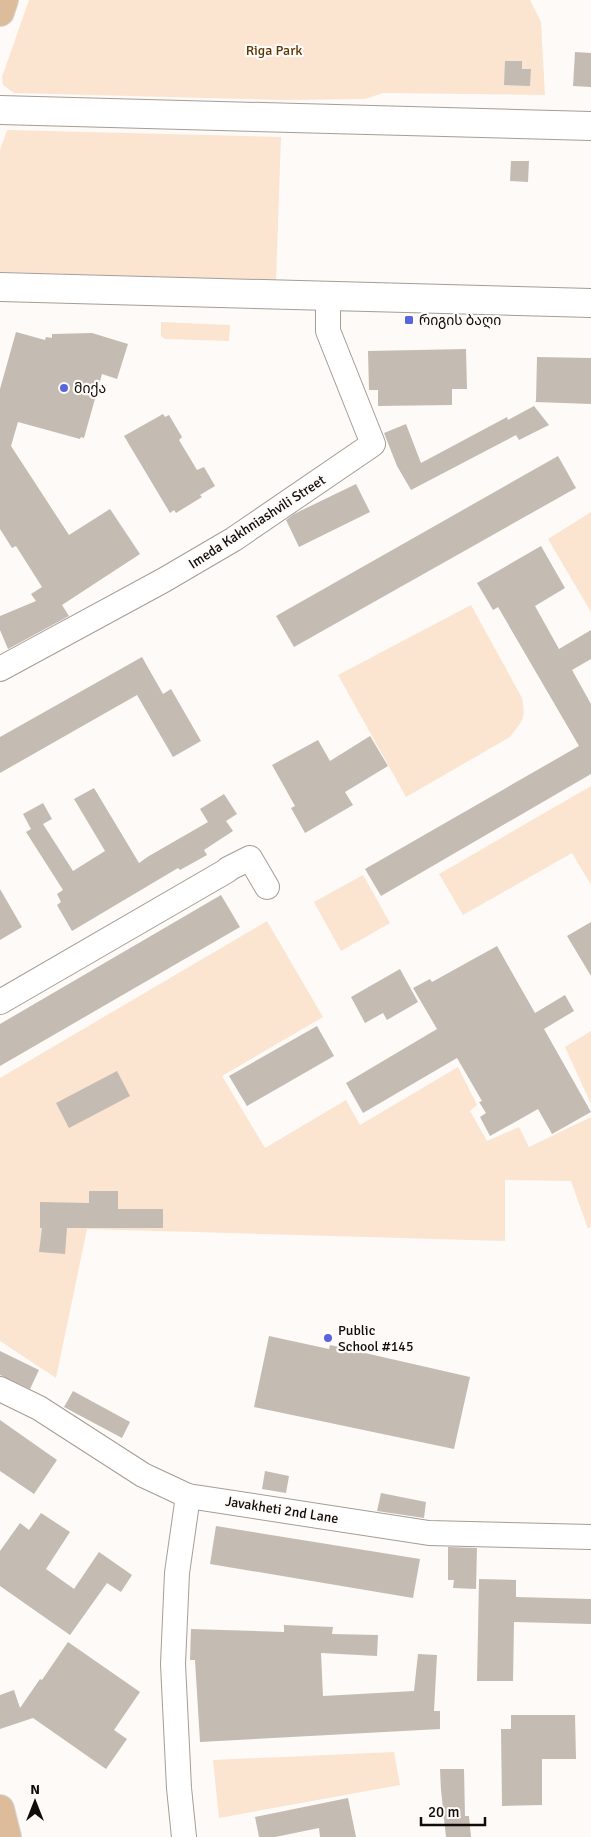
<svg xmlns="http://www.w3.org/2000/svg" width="591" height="1837" font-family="Signika,'Noto Sans Georgian',sans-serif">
	<rect width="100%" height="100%" fill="#fefaf7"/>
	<g fill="#fbe5d0">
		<path d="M29,0H530L541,22L545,95L383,93L365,99L285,100L14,93L3,85L2,77Z"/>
		<path d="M7,130L281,137L276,280L0,272V150Z"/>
		<path d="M161,322L230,325L229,341L165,339L161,336Z"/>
		<path d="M591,512V612L548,539Z"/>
		<path d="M471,605L522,698C526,719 523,720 510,737L406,797L338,675Z"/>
		<path d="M591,786V885L572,853L463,915L439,874Z"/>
		<path d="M363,875L390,923L341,951L314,902Z"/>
		<path d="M267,921L323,1017L222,1076L265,1148L346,1100L360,1125L458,1067L477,1105L470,1111L487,1141L519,1127L529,1147L591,1117V1226L588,1229L571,1181L505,1180V1241L87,1229L56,1378L0,1341V1078Z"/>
		<path d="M591,1031V1104L565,1047Z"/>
		<path d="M394,1752L400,1785L219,1818L213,1760Z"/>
	</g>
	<g fill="#c4bbb3">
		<path d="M575,52L591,53V87L573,86Z"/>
		<path d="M505,61H522V69H531L530,86L504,85Z"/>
		<path d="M511,161H529L528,182L510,181Z"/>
		<path d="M16,332L45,340L46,337L52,338V334L92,333L128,344L117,379L102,374L84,438L81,437L80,439L18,422L11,446L69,535L110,509L140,554L62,605L69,616L8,649L0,630V616L36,601L31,594L42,587L16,546L12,548L0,529V389Z"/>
		<path d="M466,349L467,389H452V405L378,406V390H369L368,351Z"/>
		<path d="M537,357L591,358V404L535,402L536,401Z"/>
		<path d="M534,406L549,425L519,440L516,435L411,490L397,466L384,433L406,424L421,463L507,417L508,420Z"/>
		<path d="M163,414L165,417L169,415L182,437L179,440L197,470L204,467L215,486L200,495L202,497L176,513L174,510L170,513L124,436Z"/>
		<path d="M558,456L576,488L294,647L276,616Z"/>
		<path d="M356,484L370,512L299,547L286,520L294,514Z"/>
		<path d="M541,546L565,588L535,606L559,649L591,630V659L572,670L591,704V774L381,896L365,869L579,746L498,607L493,610L477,583Z"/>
		<path d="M142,657L163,694L171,689L201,741L173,757L137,695L0,773V737Z"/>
		<path d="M370,736L388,766L345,792L353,805L305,833L291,808L295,806L272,765L318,740L330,761Z"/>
		<path d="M94,788L139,863L149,856L208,822L200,809L224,794L237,814L226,821L233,831L204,850L207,855L180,870L178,868L72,931L57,905L61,902L57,894L63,890L26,832L31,829L23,814L43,803L52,819L43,824L73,871L105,851L74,799Z"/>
		<path d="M0,889L22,927L0,940Z"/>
		<path d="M221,895L240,927L0,1066V1024Z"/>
		<path d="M591,922V976L567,936Z"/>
		<path d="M497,946L535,1013L565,995L574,1011L544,1029L591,1112L552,1134L538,1109L490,1136L480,1117L486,1113L479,1102L482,1101L457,1058L363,1113L346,1083L437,1029L413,988L430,979L432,982Z"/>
		<path d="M400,969L418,1002L387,1020L383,1013L365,1023L351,997Z"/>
		<path d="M317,1026L334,1056L247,1106L229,1076Z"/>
		<path d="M117,1071L130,1096L69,1128L56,1103Z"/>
		<path d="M89,1191H118V1209H163V1228H67L65,1254L39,1252L42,1228H40V1202L89,1203Z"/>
		<path d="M269,1336L329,1349L330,1345L470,1377L454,1449L254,1407Z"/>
		<path d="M0,1351L39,1370L30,1389L0,1375Z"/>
		<path d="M73,1391L130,1422L122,1438L64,1407Z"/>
		<path d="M0,1420L57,1460L34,1494L0,1471Z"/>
		<path d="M265,1471L289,1476L286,1493L262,1489Z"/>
		<path d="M381,1493L426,1502L424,1518L377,1511Z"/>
		<path d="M41,1513L70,1532L46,1569L74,1589L99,1552L132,1575L121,1592L107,1583L70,1635L0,1586V1551L20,1523L29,1530Z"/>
		<path d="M216,1526L420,1559L413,1598L210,1564Z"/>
		<path d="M448,1547L477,1548L476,1589L453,1588L454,1580H448Z"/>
		<path d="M479,1579L516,1580V1597L591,1599V1624L514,1622L513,1681H477Z"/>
		<path d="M284,1625L333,1627L332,1634L378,1635L377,1656L321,1653L323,1696L414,1691L418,1654L437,1655L434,1711H440V1729L200,1742L195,1660H190L191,1629L284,1632Z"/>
		<path d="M68,1642L140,1692L114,1730L127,1739L106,1769L33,1718L0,1729V1695L14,1690L20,1708L40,1679L42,1680Z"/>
		<path d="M511,1715H575L576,1759H542V1805L502,1806L501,1729H511Z"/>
		<path d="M440,1769H464L465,1816H469L471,1837H446L441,1790Z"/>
		<path d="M348,1798L356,1837H320L319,1828L275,1837H259L255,1817Z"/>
	</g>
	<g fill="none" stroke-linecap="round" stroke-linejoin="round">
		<g stroke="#a59d95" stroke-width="26">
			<g id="street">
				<path d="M0,669L164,580L234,539L373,444L328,331V296"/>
				<path d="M0,1002L228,870V869L250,858L267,887"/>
				<path d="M0,1389L39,1408L143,1475L188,1496L429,1533L591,1537"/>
				<path d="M184,1837L179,1788L173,1664L177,1573L188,1496"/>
			</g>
		</g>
		<g stroke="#a59d95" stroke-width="30">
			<g id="secondary">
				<path d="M0,110L591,126"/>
				<path d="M0,287L591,303"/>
			</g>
		</g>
		<g stroke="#d9d8d8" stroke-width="30">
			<g id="primary">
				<path d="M0,12L4,0"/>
				<path d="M0,1809L7,1837"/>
			</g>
		</g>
		<use href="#street" stroke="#fff" stroke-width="24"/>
		<use href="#secondary" stroke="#fff" stroke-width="28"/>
		<use href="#primary" stroke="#ddbc9b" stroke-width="28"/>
	</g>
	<g fill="#5965dc" stroke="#fefaf7" stroke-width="2">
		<rect x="404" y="315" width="10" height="10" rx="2.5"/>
		<circle cx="64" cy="388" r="5"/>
		<circle cx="328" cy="1338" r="5"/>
	</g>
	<g text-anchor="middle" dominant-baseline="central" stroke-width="4.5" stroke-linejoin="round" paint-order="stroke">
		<g font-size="14" fill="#5b3505" stroke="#fefaf7">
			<text x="274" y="50">Riga Park</text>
		</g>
		<g font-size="14" fill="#0f0c09" stroke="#fefaf7" text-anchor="start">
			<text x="419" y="320">რიგის ბაღი</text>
			<text x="74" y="388">მიქა</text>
			<text x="338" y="1330">Public<tspan x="338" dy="16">School #145</tspan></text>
		</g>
		<g font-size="14" fill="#0f0c09" stroke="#fefaf7">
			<text transform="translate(257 522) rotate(-33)">Imeda Kakhniashvili Street</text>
			<text transform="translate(282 1510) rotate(9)">Javakheti 2nd Lane</text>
		</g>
	</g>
	<g transform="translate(35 1802)" stroke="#fefaf7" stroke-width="4" paint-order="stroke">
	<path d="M0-4L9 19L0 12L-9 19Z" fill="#0f0c09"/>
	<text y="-8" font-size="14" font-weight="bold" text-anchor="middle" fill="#0f0c09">N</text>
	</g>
	<path d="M421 1817v8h64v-8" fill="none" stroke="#0f0c09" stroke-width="2.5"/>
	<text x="428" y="1817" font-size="15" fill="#0f0c09" stroke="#fefaf7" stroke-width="4" paint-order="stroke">20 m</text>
</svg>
